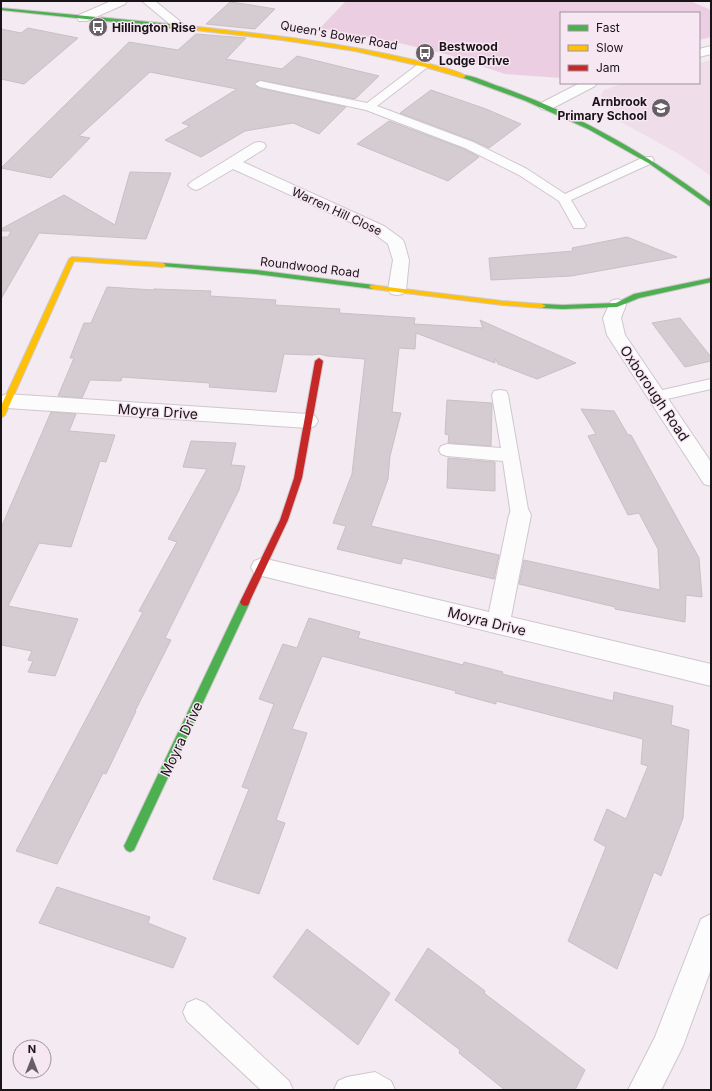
<svg xmlns="http://www.w3.org/2000/svg" width="712" height="1091" font-family="Inter,sans-serif">
	<rect width="100%" height="100%" fill="#f4eaf1"/>
	<path fill="#efdeea" d="M711,60V176L679,154L621,122L601,95L604,90L624,83H699V63Z"/>
	<path fill="#eccee3" d="M346,1H690L711,10V37L699,40V13H561V78L505,74L449,55L395,42L320,28Z"/>
	<g fill="#d4ccd1" stroke="#c7c0c4">
		<path d="M230,2L245,4L275,9L255,29L206,24Z"/>
		<path d="M28,28L78,38L24,84L1,79V29L21,33Z"/>
		<path d="M196,34L246,38L226,59L282,69L297,56L379,76L355,99L259,80L254,85L260,88L346,107L319,134L293,123L245,131L201,157L165,140L190,126L182,123L237,89L150,72L79,136L90,138L51,178L1,168L129,42L178,50Z"/>
		<path d="M431,90L486,109L521,124L489,148L474,141L400,113Z"/>
		<path d="M389,121L464,149L479,157L448,181L357,144Z"/>
		<path d="M130,172L171,173L146,239L39,233L1,299V237H8L11,231H1V229L64,195L115,225Z"/>
		<path d="M627,237L677,257L571,276L491,280L489,258L573,251L572,248Z"/>
		<path d="M107,287L153,290L154,289L211,291L210,296L276,300L275,305L340,309L339,313L415,318L414,324L483,328L480,320L576,363L537,379L498,364L495,358V363L416,333L415,349L399,348L392,412L401,413L390,456L388,479L371,526L499,555L494,579L403,558L401,564L337,549L346,526L333,523L352,474L365,359L327,356L319,354L312,355L284,354L276,392L209,387L210,383L122,377L121,381L90,380L82,398L58,396L74,358H70L84,323H91Z"/>
		<path d="M680,318L711,357V361L685,367L652,323Z"/>
		<path d="M447,400L492,403L491,446L448,443L449,435L445,434Z"/>
		<path d="M581,409L614,411L628,435H631L699,558L702,597L686,595L685,622L615,609V607L519,584L524,560L660,590L658,549L639,513L628,515L588,436L596,434Z"/>
		<path d="M51,412L76,414L69,431L115,435L106,462L100,461L71,547L39,543L8,606L78,619L55,676L28,672L33,661L28,660L32,651L1,645V528Z"/>
		<path d="M191,441L236,443L231,465L245,466L239,490L165,638L171,640L135,711H136L106,774L103,773L57,864L16,851L143,612L139,611L177,542L168,539L207,469L183,467Z"/>
		<path d="M448,458L495,462V491L447,488Z"/>
		<path d="M309,618L360,632L358,638L463,665L464,662L503,672L502,674L613,701L614,692L673,706L671,725L689,730L683,818L661,876L654,872L617,969L568,941L606,847L594,840L607,809L626,819L648,766L641,764L643,739L496,701V704L455,693L456,691L322,656L292,729L307,733L276,820L285,823L259,894L213,879L249,789L242,787L274,704L259,699L283,644L297,648Z"/>
		<path d="M57,887L150,917L148,923L186,938L173,968L39,923Z"/>
		<path d="M307,929L390,993L358,1045L273,977Z"/>
		<path d="M428,948L485,991L484,993L585,1070L575,1090H505L459,1053L460,1050L395,1000Z"/>
	</g>
	<g fill="none" stroke-linecap="round" stroke-linejoin="round">
		<g stroke="#cfc7cc" stroke-width="2">
			<g id="lane">
				<path d="M425,61L430,64L429,66L377,106L473,142L527,169L565,194L644,157H652L654,160L652,163L571,200L586,225L584,228H574L559,201L519,175L465,148L366,110L260,87L255,84L260,81L367,103L421,62Z"/>
				<path d="M711,379V389L658,401L652,400L650,396L652,392L658,391Z"/>
				<path d="M500,390L506,391L508,395L529,515L526,520L520,522L514,520L511,515L503,461L447,456L441,454L439,450L441,446L447,444L501,448L492,395L494,391Z"/>
				<path d="M196,999L205,1003L289,1081L293,1090H261L187,1021L183,1012L187,1003Z"/>
				<path d="M375,1072L391,1081L395,1090H334L338,1081L347,1077Z"/>
			</g>
		</g>
		<g stroke="#cfc7cc" stroke-width="2">
			<g id="street">
				<path d="M111,1H127L125,4L87,21H79L77,18L79,15Z"/>
				<path d="M142,1H155L187,27L185,30H177Z"/>
				<path d="M711,46V54L699,57V49Z"/>
				<path d="M580,83H597L595,86L551,109L546,110L541,109L539,106L541,103Z"/>
				<path d="M259,142L264,143L266,146L264,149L243,162L384,226L402,239L404,242L409,260L406,290L403,294L397,295L391,294L388,290L393,260L388,244L372,232L233,169L201,188L196,190L191,188L188,185L191,182L254,143Z"/>
				<path d="M617,299L623,301L626,305L621,318L625,335L711,462V486L704,484L607,335L603,318L611,301Z"/>
				<path d="M7,394L308,414L315,416L318,421L315,426L308,428L7,408L1,406V396Z"/>
				<path d="M520,507L528,509L531,515L511,617L711,664V686L262,576L254,573L251,567L254,561L262,558L489,612L509,515L512,509Z"/>
				<path d="M711,914V969L683,1046L661,1090H628L655,1037L701,919Z"/>
			</g>
		</g>
		<g stroke="#cfc7cc" stroke-width="2">
			<g id="fast">
				<path d="M1,8L171,24L174,26L171,28L1,10Z"/>
				<path d="M461,75C471,74 491,84 501,87C581,116 643,152 711,202V207L650,164L588,129L526,101L461,77Z"/>
				<path d="M163,263L256,270L373,285L377,287L373,289L256,274L161,266V264Z"/>
				<path d="M711,278V282L639,298L617,307L563,309L542,308L538,306L542,304L563,305L616,303L634,294Z"/>
				<path d="M245,598L248,599L250,602L134,850L130,852L126,850L124,846L126,842L240,602L242,599Z"/>
			</g>
		</g>
		<g stroke="#cfc7cc" stroke-width="2">
			<g id="slow">
				<path d="M171,24C253,33 334,41 414,60C427,64 456,69 466,76L463,78L425,67L355,51L282,40L169,27L168,26Z"/>
				<path d="M72,257L163,263L166,265L163,267L74,261L5,415L1,418V406L69,259Z"/>
				<path d="M371,285L502,301L542,304L546,306L542,308L502,305L373,289L369,287Z"/>
			</g>
		</g>
		<g stroke="#cfc7cc" stroke-width="2">
			<path id="jam" d="M319,358L323,361L302,478L288,520L248,605L245,606L242,605L240,602L280,520L294,478L315,361Z"/>
		</g>
		<use href="#lane" fill="#fdfcfd" fill-rule="evenodd"/>
		<use href="#street" fill="#fdfcfd" fill-rule="evenodd"/>
		<use href="#fast" fill="#4caf50" fill-rule="evenodd"/>
		<use href="#slow" fill="#ffc107" fill-rule="evenodd"/>
		<use href="#jam" fill="#c62828" fill-rule="evenodd"/>
	</g>
	<defs>
		<g id="bus-disc" transform="scale(1)"><circle r="9.5" fill="#665f64" stroke="#f7e7f2"/><path d="M-5-6H5V4H4V6H2V4H-2V6H-4V4H-5ZM-3.5-4V0h7V-4ZM-3.5 1.2v1.5H-2V1.2ZM2 1.2v1.5H3.5V1.2Z" fill="#fff"/></g>
		<g id="school-disc" transform="scale(1)"><circle r="9.5" fill="#665f64" stroke="#f7e7f2"/><path d="M0-5L7-2L0 1L-7-2ZM-4 1L0 2.5L4 1V4Q0 6-4 4Z" fill="#fff"/></g>
	</defs>
	<g fill-rule="evenodd">
		<use href="#bus-disc" x="98" y="27"/>
		<use href="#bus-disc" x="425" y="53"/>
		<use href="#school-disc" x="661" y="108"/>
	</g>
	<g text-anchor="middle" dominant-baseline="central" stroke-width="3" stroke-linejoin="round" paint-order="stroke">
		<g font-size="12" font-weight="bold" fill="#191418" stroke="#f7e7f2" text-anchor="start">
			<text x="112" y="27">Hillington Rise</text>
			<text x="439" y="46">Bestwood<tspan x="439" dy="14">Lodge Drive</tspan></text>
			<text x="647" y="101" text-anchor="end">Arnbrook<tspan x="647" dy="14">Primary School</tspan></text>
		</g>
		<g font-size="12" fill="#191418" stroke="#f7e7f2">
			<text transform="translate(339 35) rotate(10)">Queen's Bower Road</text>
			<text transform="translate(337 211) rotate(25)">Warren Hill Close</text>
			<text transform="translate(310 267) rotate(7)">Roundwood Road</text>
		</g>
		<g font-size="14" fill="#191418" stroke="#f7e7f2">
			<text transform="translate(655 393) rotate(56)">Oxborough Road</text>
			<text transform="translate(158 411) rotate(4)">Moyra Drive</text>
			<text transform="translate(487 621) rotate(14)">Moyra Drive</text>
			<text transform="translate(181 739) rotate(-65)">Moyra Drive</text>
		</g>
	</g>
	<rect width="712" height="1091" fill="none" stroke="#191418" stroke-width="4"/>
	<rect x="560" y="12" width="140" height="72" fill="#f7e7f2" stroke="#9e939b"/>
	<rect x="568" y="25" width="20" height="6" fill="#4caf50" stroke="#9e939b"/>
	<text x="596" y="32" font-size="12" fill="#191418">Fast</text>
	<rect x="568" y="45" width="20" height="6" fill="#ffc107" stroke="#9e939b"/>
	<text x="596" y="52" font-size="12" fill="#191418">Slow</text>
	<rect x="568" y="65" width="20" height="6" fill="#c62828" stroke="#9e939b"/>
	<text x="596" y="72" font-size="12" fill="#191418">Jam</text>
	<g transform="translate(32 1059)"><circle r="19" fill="#f7e7f2" stroke="#9e939b"/>
	<path d="M0-3L7 15L0 10L-7 15Z" fill="#665f64"/>
	<text y="-6" font-size="11" font-weight="bold" text-anchor="middle" fill="#191418">N</text>
	</g>
</svg>
